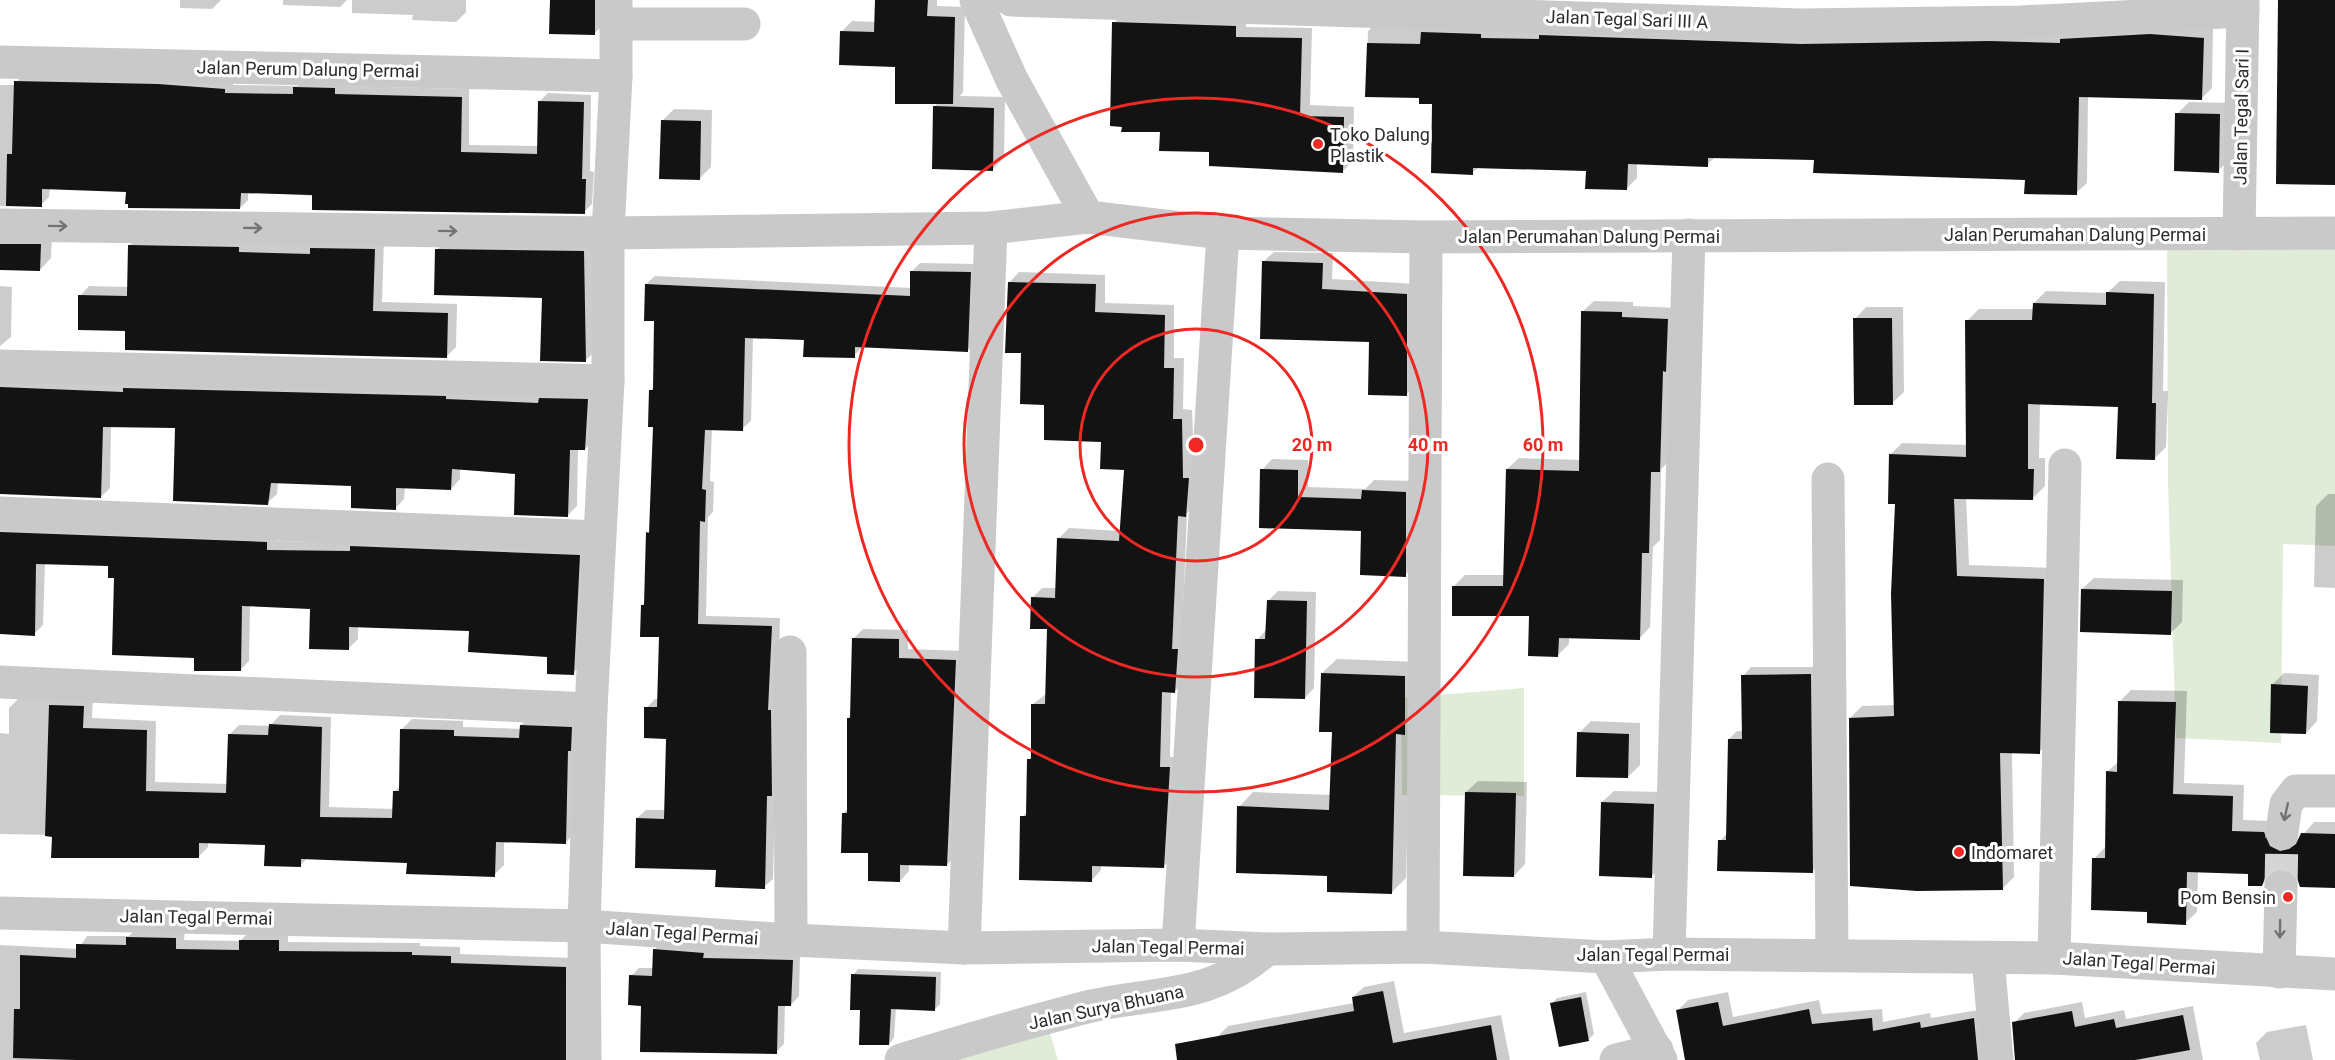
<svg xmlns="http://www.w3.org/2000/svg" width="2335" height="1060" font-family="Roboto,sans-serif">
	<rect width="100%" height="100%" fill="#fff"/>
	<g fill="#e0ebd8">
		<path d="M2167,234L2335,236V546L2283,544L2281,743L2176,738L2168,483Z"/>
		<path d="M1524,688V796L1402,795L1401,698Z"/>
		<path d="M1049,1030L1058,1060H945Z"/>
	</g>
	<g fill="#0003">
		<path d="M180,0H221L212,9L180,8Z"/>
		<path d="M283,0H347L340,7L283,5Z"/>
		<path d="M352,0H466V12L456,22L412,20L413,15L352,13Z"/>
		<path d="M551,0H606V22L594,34Z"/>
		<path d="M876,0H937V6L965,7L963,92L960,96L1005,97L1004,158L992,170L934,107L938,103L897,66L841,32L852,21L876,22Z"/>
		<path d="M1124,12L1246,16V27L1312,28L1310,105L1354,107L1353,161L1342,172L1210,151L1161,131L1114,23Z"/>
		<path d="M1379,20L2213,28L2212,88L2202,98L2088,95L2087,183L2076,193L2026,179L1815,159L1716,156L1707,165L1637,163V178L1627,188L1587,169L1480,166L1472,173L1434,103L1420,97L1366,96L1368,31Z"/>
		<path d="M23,73L233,81V85L297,86L303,80L343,81V86L469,89V145L538,146L539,102L548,93L591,95L590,171L594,172L592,204L584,212L248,192V200L240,208L127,190L50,188L49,197L41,205L0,206V85H15Z"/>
		<path d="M2189,102L2231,103L2230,159L2218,171L2177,114Z"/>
		<path d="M674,109L712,110L711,167L699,179L663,120Z"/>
		<path d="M52,233L51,258L40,270L0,269V236Z"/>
		<path d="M139,236L384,240L382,302L457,304L456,347L446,357L127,330L80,296L89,286L129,287V246Z"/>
		<path d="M448,238L595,240L597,349L586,360L544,297L437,250Z"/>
		<path d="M1274,252L1333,253L1332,279L1417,284L1416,384L1406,395L1370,340L1263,262Z"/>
		<path d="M920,263L978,264L976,342L967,351L863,346L854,356L805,338L753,337L751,421L742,429H712L710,481L714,482L713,512L708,517L706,616L780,618L773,879L764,887L717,868L637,818L646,810H666L668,737L646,708L655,699H659L660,636L642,605L646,602L647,533L651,530L654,425L650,391L655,386L656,320L646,284L655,276L912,288V271Z"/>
		<path d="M1019,272L1105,275V303L1174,305V358H1184L1183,409L1192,410L1196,505L1187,513L1182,639L1185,681L1175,691H1171L1170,757H1180L1174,857L1163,867L1101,865V870L1091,881L1022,817L1028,811L1033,704L1046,694L1049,628L1032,598L1042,588H1056L1059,538L1069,528L1121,531L1125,469L1103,441L1046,403L1023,352L1009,283Z"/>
		<path d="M2120,281L2165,282L2163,391H2168L2166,447L2154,459L2119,406L2040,403L2039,458H2045V486L2033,498L1966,497L1969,565L2055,568L2051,740L2039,752H2012L2014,877L2002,889L1850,718L1862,706L1895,705L1897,502L1890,455L1902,443L1967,445V321L1979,309H2034V303L2046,291L2107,293Z"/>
		<path d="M0,286L12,287L11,337L0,346Z"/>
		<path d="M1594,301L1633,302V306L1679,308L1671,459L1661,469L1660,540L1653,547L1650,627L1639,639L1569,636V644L1558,655L1530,614L1453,587L1465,575H1505L1507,469L1519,458L1581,460L1582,312Z"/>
		<path d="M1866,307H1903L1904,392L1892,403L1855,319Z"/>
		<path d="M0,373L597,391L594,440L585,449H578L577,506L568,515L517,473L460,468V479L451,489L405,487L404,499L395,509L352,485L278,482L277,494L267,503L176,427L111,425L110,488L101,497L0,493Z"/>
		<path d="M1272,459L1308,460V487L1365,489L1374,480L1416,481V564L1405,575L1362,530L1261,526L1262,470Z"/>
		<path d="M2328,494H2335V588L2314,587L2316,506Z"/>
		<path d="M0,520L276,534V541L589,546L583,664L573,673L549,656L470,629L358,626V639L348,649L312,608L250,605L249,661L240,670L196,657L115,576L109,565L45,563L43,625L34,634L0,633Z"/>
		<path d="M2094,578L2183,580L2182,622L2170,634L2082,589Z"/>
		<path d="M1278,591L1316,592L1314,688L1305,698L1257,640L1266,630L1268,601Z"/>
		<path d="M863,629L908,630V649L965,651L956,855L947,865L909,864V871L900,881L870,851L843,814L848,808V718L852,714L854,638Z"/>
		<path d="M1337,659L1419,662L1410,728L1406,878L1391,893L1329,875L1239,807L1253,792L1331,795L1334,731L1322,673Z"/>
		<path d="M1751,667H1818L1820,863L1812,872L1720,841L1728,832L1729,739L1737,731H1744L1743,676Z"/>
		<path d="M2284,673L2319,675L2317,721L2306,733L2272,685Z"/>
		<path d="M2131,690L2187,691L2184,783L2244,785L2243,820L2275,821L2292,840L2300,838L2314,822H2335V887L2298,877L2292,870L2282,867L2275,869L2262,885L2250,872L2198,871L2197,912L2185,923L2149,910L2094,859L2105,847L2107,772L2119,761V702Z"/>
		<path d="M93,697L92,718L156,721L155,782L228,784L229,735L239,725L270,726L280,715L331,717L329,807L394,809V792L401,785L402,729L412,719L463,721V727L521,729V725L531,715L581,718L575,833L565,843L504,841V865L494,875L408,862L307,858L300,866L266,844L208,842V847L198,857L53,835L0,834V733L9,734V708L19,698Z"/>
		<path d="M1591,721L1640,723V765L1628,777L1579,733Z"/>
		<path d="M1478,781L1527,782L1525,864L1514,876L1466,792Z"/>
		<path d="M1614,791L1665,792L1663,865L1652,876L1602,802Z"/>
		<path d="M137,928L185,930L184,940L240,941L250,931L288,932V942L420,943V946L460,947V954L574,958L575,1060H0V945L78,949L87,936H129Z"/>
		<path d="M663,942L800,952L799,996L791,1005H785L784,1044L776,1052L642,1004L631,976L639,968H654V950Z"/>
		<path d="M858,969L941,972L940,1004L935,1009L896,1008L894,1038L889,1044L861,1009L853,975Z"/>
		<path d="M1394,981L1404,1033L1501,1015L1510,1060H1221L1217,1037L1228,1026L1354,1003L1353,997L1364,987Z"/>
		<path d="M1586,992L1594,1034L1589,1039L1551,1004L1557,998Z"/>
		<path d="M1728,992L1733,1017L1819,1000L1822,1014L1882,1009L1883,1022L1930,1013L1931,1018L1984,1009L1991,1060H1687L1677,1011L1688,1000Z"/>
		<path d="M2082,1002L2085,1018L2124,1010L2126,1019L2193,1006L2203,1060H2015L2014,1023L2024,1013Z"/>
		<path d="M2306,1025L2313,1060H2260L2256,1043L2267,1032Z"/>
	</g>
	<g fill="#131313">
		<path d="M550,0H595V35L549,34Z"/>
		<path d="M875,0H928L927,16L955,17L953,104H895V67L839,65L840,31L874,32Z"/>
		<path d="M2278,0H2335V185L2276,184Z"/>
		<path d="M1112,22L1236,26V37L1302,38L1300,116L1344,117L1343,173L1209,166V152L1159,151L1160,132H1121L1122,127L1110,126Z"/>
		<path d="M1421,32L1481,34V38L1539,39V35L1801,44L1990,41L2060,43V39L2150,34L2204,38L2202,100L2079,97L2077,195L2024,194L2025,180L1813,173L1814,160L1708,158V167L1628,164L1627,190L1585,189L1586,171L1473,168V175L1431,173L1432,104H1419V98L1365,97L1367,43L1420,44Z"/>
		<path d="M14,81L158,84L225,89V93L293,94V87L335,88V94L462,97L461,152L537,154L538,101L584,102L582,179H586L585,214L312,210V195L241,193L240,209L128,208V204H125L126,192L42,189V207L6,206L7,154H12Z"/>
		<path d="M933,106L994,108L993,171L932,169Z"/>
		<path d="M2175,113L2220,114L2219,173L2174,171Z"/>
		<path d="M661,120L701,121L700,180L659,179Z"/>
		<path d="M0,244H41L40,271L0,270Z"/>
		<path d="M128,245L239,247V252L310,254V248L375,249L373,311L448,313L447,358L125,350V331L78,330V295L127,296Z"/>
		<path d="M435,249L584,251L586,362L540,361L542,298L434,295Z"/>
		<path d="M1262,261L1323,263L1322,289L1407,294V396L1368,395L1369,342L1260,339Z"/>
		<path d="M910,271L971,272L968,352L855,347V358L803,357L804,340L745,338L743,431L705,430L702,489L706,490L705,522L700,521L698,624L772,626L768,710H771L772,796H767L765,889L715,887L716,870L635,868L636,818L664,819L666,739L644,738V707H657L659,637H640L641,605H644L646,532L649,533L653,427H648L649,390H653L654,321H644L645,284L910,296Z"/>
		<path d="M1008,282L1096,284L1095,312L1165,315L1164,368H1174L1173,419H1182L1183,478H1189L1186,517L1178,516L1172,649H1178L1175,693L1162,692L1160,767H1170L1164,868L1092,866V882L1019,880L1020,816H1026L1027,759H1031V704H1045L1047,629H1030L1031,597L1055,598L1057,538L1119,541L1124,470L1100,469L1101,442L1044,440V405L1020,404L1021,353H1005Z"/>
		<path d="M2106,292L2154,294L2152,403H2156L2155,460L2116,459L2118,407L2028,404V469H2034L2033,500L1954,499L1957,576L2044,579L2040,754L2000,753L2003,890L1917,891L1850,886L1849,718L1894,716L1891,594L1895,504H1888L1889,454L1966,457L1965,320H2032L2033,303L2106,305Z"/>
		<path d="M1581,311L1622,312V317L1668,319L1666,372L1663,371L1660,472H1651L1649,553H1642L1640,640L1559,638L1558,657L1528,656L1529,616H1452V586H1503L1506,469L1579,471Z"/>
		<path d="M1853,318H1892L1893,405H1854Z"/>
		<path d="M0,387L123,392V388L446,396V399L538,403L539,398L588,399L585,450H570L568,517L514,515L515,474L452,469L451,490L396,488V510L351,508V486L271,483L268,505L173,501L175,428L103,427L101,498L0,494Z"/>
		<path d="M1260,469L1298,470V497L1361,499L1362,490L1406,492V577L1360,575L1361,531L1259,528Z"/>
		<path d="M0,532L267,542V550L350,551V546L580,555L574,675L547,674V657L468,652L469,631L349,627V650L309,649L310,609L242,606L241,671H194V658L112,655L114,578H108V566L36,564L35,636L0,634Z"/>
		<path d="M2081,589L2172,591L2171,635L2080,632Z"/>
		<path d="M1267,600L1307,601L1305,699L1254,698L1255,639H1265Z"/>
		<path d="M852,638L899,639V658L956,660L947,866L900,865V882L868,881V853H841L842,813H847V718H850Z"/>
		<path d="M1321,673L1405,676V735L1396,734L1392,894L1327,892V876L1236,873L1237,806L1329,810L1332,732H1319Z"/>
		<path d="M1811,674L1813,873L1717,871L1718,840H1726L1728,739H1742L1741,675Z"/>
		<path d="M2271,684L2308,686L2306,734L2270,733Z"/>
		<path d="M2118,701L2176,702L2173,794L2233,796L2232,831L2264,832L2270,846L2280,851L2289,849L2296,844L2301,833L2335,834V888L2300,887L2297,878L2291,871L2282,868L2272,871L2265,878L2262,886H2248V874L2187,872L2186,925L2147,923V912L2091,910L2092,858H2105L2106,771L2117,772Z"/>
		<path d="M49,705L84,706L83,728L147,730L146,791L226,793L228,734L268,735L269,724L322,727L320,817L392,818L393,791H399L400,729L454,730V736L519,738L520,725L572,727L571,751H568L566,844L496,842L495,877L406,874L407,863L301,859V867L264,866L265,845L199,843V858H51L52,837L45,836Z"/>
		<path d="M1577,732L1629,734L1628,778L1576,777Z"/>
		<path d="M1465,792L1516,793L1514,877L1463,876Z"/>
		<path d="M1601,802L1654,804L1652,878L1599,876Z"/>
		<path d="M126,937L176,938V949L239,950V940H279V951L412,952V955L451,956V963L566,967V1060H76L13,1058L14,1009H20V955L76,958V944L126,945Z"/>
		<path d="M653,949L704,953L703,958L793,960L791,1006H778L777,1054L640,1052L641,1006L628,1005L629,975L652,976Z"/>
		<path d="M851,974L936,977L935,1011L891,1009L889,1045H859L860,1010H850Z"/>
		<path d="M1383,991L1393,1043L1491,1025L1497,1060H1177L1175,1044L1354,1011L1352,997Z"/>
		<path d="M1581,997L1589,1041L1559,1047L1550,1003Z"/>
		<path d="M1718,1002L1723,1026L1809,1009L1812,1024L1872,1018L1873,1031L1920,1022L1921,1028L1974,1018L1978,1060H1685L1676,1010Z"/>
		<path d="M2072,1011L2075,1027L2114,1019L2116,1028L2183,1015L2190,1050L2135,1060H2015L2012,1022Z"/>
	</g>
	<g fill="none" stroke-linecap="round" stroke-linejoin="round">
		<path stroke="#d5d5d5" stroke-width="33" stroke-dasharray="33 16" stroke-linecap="butt" d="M2281,887L2282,832"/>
		<g stroke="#c9c9c9" stroke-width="33">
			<path d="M976,0L1012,80L1088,217"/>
			<path d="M1011,0L1801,25L2021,22L2243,11"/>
			<path d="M616,24H744"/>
			<path d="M0,62L616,76"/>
			<path d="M0,225L608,233L991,228L1088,217L1223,233L1426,237L2335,233"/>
			<path d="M2239,234L2243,0"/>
			<path d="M0,366L608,381"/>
			<path d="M1828,479L1832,954"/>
			<path d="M0,513L599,537"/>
			<path d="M790,652L791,940"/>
			<path d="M0,682L591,709"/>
			<path d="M2282,832L2286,804L2296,791H2335"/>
			<path d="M0,913L584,926L791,940L964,948L1178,945L1267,949L1423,947L1606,957L1669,954L2054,958L2335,974"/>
			<path d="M1178,945L1223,233"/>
			<path d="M1423,947L1426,237"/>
			<path d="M964,948L991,228"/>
			<path d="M1669,954L1689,235"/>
			<path d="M1606,957L1661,1060"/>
			<path d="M2054,958L2065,465"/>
			<path d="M1988,959L1997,1060"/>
			<path d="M2279,972L2281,887"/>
			<path d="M585,1060L584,926L591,709L608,381V233L616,76V0"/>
			<path d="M901,1060C963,1041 1025,1023 1087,1007C1155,991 1212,1000 1267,949"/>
			<path d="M1616,1060L1657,1050"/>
		</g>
	</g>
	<defs><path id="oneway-shaft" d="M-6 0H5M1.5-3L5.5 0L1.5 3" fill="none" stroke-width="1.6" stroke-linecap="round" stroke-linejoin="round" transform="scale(1.5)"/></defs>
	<g stroke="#737373">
		<use href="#oneway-shaft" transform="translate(58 226) rotate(1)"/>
		<use href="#oneway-shaft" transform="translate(253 228) rotate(1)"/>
		<use href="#oneway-shaft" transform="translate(448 231) rotate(1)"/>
		<use href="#oneway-shaft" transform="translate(2286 812) rotate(102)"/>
		<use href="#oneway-shaft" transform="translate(2280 929) rotate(91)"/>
	</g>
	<g fill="none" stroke="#ee2924" stroke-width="3">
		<circle cx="1196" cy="445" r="116"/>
		<circle cx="1196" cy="445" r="232"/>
		<circle cx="1196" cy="445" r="347"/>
	</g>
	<g fill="#ee2924" stroke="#fff" stroke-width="2">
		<circle cx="1318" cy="144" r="6"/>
		<circle cx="1959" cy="852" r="6"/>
		<circle cx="2288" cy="897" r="6"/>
	</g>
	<g text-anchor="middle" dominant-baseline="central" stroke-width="6" stroke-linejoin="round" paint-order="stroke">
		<g font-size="18" fill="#2c2c2c" stroke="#fff">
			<text transform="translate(1627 19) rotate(2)">Jalan Tegal Sari III A</text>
			<text transform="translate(308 69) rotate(1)">Jalan Perum Dalung Permai</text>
			<text transform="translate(2241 117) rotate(-89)">Jalan Tegal Sari I</text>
			<text x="2075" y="234">Jalan Perumahan Dalung Permai</text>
			<text x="1589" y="236">Jalan Perumahan Dalung Permai</text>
			<text transform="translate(196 917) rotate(1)">Jalan Tegal Permai</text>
			<text transform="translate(682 933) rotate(4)">Jalan Tegal Permai</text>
			<text transform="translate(1168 947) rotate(1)">Jalan Tegal Permai</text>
			<text x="1653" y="954">Jalan Tegal Permai</text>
			<text transform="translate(2139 963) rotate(4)">Jalan Tegal Permai</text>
			<text transform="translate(1106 1007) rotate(-12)">Jalan Surya Bhuana</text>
		</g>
		<g font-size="18" fill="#2c2c2c" stroke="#fff" text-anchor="start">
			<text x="1330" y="134">Toko Dalung<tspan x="1330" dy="21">Plastik</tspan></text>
			<text x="1971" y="852">Indomaret</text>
			<text x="2276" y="897" text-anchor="end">Pom Bensin</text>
		</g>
	</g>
	<circle cx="1196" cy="445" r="9" fill="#ee2924" stroke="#fff" stroke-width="3"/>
	<g font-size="18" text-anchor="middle" font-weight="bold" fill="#ee2924" stroke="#fff" stroke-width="6" stroke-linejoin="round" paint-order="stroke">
		<text x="1312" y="451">20 m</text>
		<text x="1428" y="451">40 m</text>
		<text x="1543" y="451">60 m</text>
	</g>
</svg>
